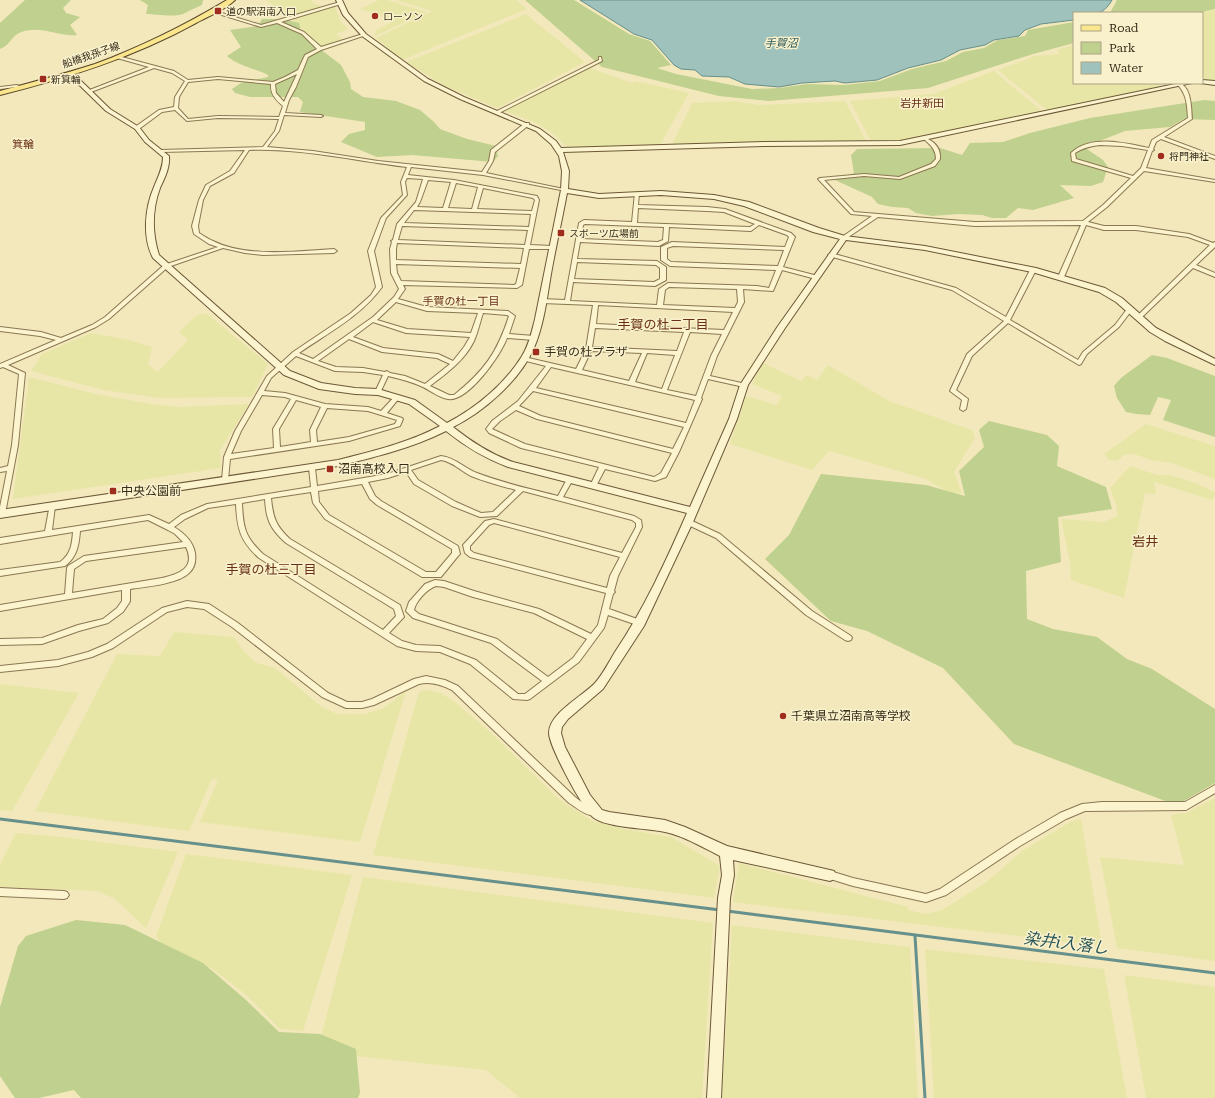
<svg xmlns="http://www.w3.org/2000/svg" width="1215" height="1098" font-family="'Roboto Serif','Noto Sans JP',serif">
	<rect width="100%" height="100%" fill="#f2e8bb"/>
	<g fill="#e8e6a7">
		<path d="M266,0H311L313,1L312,3L322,6L290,18Z"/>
		<path d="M379,0H387L427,12L373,37L377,30L396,20L360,9Z"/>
		<path d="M396,0H516L527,9L402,60L376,38L432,11Z"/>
		<path d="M327,7H335L341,22L348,29L336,34L344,40L321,47L292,19Z"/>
		<path d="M1215,10V81H1202V13H1198Z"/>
		<path d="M526,14L585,62L497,108L445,86L406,62Z"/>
		<path d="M1074,45V83H1157L1161,87L1049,112L998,70L1035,56L1060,54L1057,50Z"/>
		<path d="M590,68L632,83L636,81L689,93L659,147L609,146L567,147L554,134L534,122L504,111Z"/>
		<path d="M994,71L1044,113L902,142H871L850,101L933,94Z"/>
		<path d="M733,101L760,105L845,101L867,143L670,149L692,103Z"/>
		<path d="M206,313L268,364L252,397L159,398L104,390L31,371L42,354L91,333L125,339L152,347L148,365L158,372L188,340L179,332L197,315Z"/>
		<path d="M763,363L801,381L807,375L817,380L828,365L889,401L972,430L975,438L954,472L962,493H950L926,479L829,451L812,470L730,444L746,396L777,405L782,396L752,384Z"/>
		<path d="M29,377L96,394L151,404L178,407L249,404L220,450L221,468L13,499Z"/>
		<path d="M1146,424L1215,446V479L1172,463L1151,460L1134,454L1124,455L1117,461L1109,460L1104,454Z"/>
		<path d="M1130,466L1157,475H1169L1193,482L1215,492V495L1212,500L1154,482L1156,494L1145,493L1124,598L1071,580L1070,562L1061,519L1104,522L1117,516V507L1110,488Z"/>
		<path d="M174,632L234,637L244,652L257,663L275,668L322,707L337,714H365L384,708L406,691L360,842L200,822L218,780L212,779L189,831L35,811L117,654L160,656Z"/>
		<path d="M0,684L79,693L12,811L0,810Z"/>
		<path d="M426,690L441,693L456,703L489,731L559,799L592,821L624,829L671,837L720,866L714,898L373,855L419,692Z"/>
		<path d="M1215,798V961L1117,948L1100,857L1184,865L1171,815L1186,813Z"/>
		<path d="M1081,819L1102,946L733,902L739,863L908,907V910L926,914L942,910L985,883L1022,851L1070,822Z"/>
		<path d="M16,833L63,837L178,852L146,928L115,899L97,891L0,887V865Z"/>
		<path d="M186,854L352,875L303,1031L280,1029L244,993L210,967L166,951L156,936Z"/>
		<path d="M363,877L713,923L702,1098H520L486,1070L336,1054L318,1048Z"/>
		<path d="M732,925L910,947L918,1098H722Z"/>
		<path d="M925,949L1104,969L1127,1098H934Z"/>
		<path d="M1124,975L1215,987V1098H1146Z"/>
	</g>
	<g fill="#c0d08e">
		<path d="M25,0H71L63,8L66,13L80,17L70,25L77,35C58,37 39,24 19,33C11,37 9,46 0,49V23Z"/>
		<path d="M140,0H203L202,5C196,8 190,10 185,13C177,18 155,14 146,14L148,5Z"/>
		<path d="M525,0H574L629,34L650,41L671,65L657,68L676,74L752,89L780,88L807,84L845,85L880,81L912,69L946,61L963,52L984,48L998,40L1025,36L1028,30L1074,22V43L1033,54L928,88L769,101L719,96L602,67Z"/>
		<path d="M1117,0H1215V9L1198,13H1110Z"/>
		<path d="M262,19H283L299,23L302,35L341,65L350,82L351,89L363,97L396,101L420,110L434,122L440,129L467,139L496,146L498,156L493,162L412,155L377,157L341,142L349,134L365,130V122L300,112L303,102L298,97H250L235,93L232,89L241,83L268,77V75C254,68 238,66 227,56L241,47L230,30L258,26Z"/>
		<path d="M1204,100L1215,101V120L1184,119L1170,127L1125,131L1084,147L1103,160L1108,167L1103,182L1091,186L1060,185L1074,198L1033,210L1018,208L1006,218H992L982,215L958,214L932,216L916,213L908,208L892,207L878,204L872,197L835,180L854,173L851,155L857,149L940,148L962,155L970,143L1003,142L1030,133L1090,118Z"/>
		<path d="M1152,355L1167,358L1215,376V437L1163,420L1171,400L1158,397L1150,415L1136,414L1126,412L1117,398L1114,386L1121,378Z"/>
		<path d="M989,421L1047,435L1059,446L1057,466L1106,487L1112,509L1058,517L1061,562L1026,571L1027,619L1053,629L1097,637L1127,659L1152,669L1215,709V783L1182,802H1168L1014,744L943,668L867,631L831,621L765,559L789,535L821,474L926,485L965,496L959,471L984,447L979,430Z"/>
		<path d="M76,920L125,925L203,963L246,1000L279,1032L320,1034L356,1049L360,1093L358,1098H81L74,1090L39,1098H15L0,1076V1007L18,946L26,936Z"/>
	</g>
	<path fill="#a0c2bc" stroke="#66908b" d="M580,0H1112C1102,18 1092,13 1074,13V20L1041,24L1025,30L1019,36L994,40L985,45L960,50L941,60L908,68L877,80L845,83L835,81L802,83L779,87L745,84L729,77L702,76L695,70L681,69L674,65L652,40L634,34Z"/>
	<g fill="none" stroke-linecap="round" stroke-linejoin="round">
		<g stroke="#66908b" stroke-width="3">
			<path d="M0,819L720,910"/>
			<path d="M727,911L1215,973"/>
			<path d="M915,936L925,1098"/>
		</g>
		<g stroke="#8a7753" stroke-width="2">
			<g id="street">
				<path d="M340,2H341V4L281,22L304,32L321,47L363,34L366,35L321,50L308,57L296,87L289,100L285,113L321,115L323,116L321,117L284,115L279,131L267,147L313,151L378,161L482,172L489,161L491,150L525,123H529V125L495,152L493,161L486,173L564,189L566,190V191L483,175L411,167L408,175L454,180L537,196L539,200L530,245L552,246L555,248L554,249H529L522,285L517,288L403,285L405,289L398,299L427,307L508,311L515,316L509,334L534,336L537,338L534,340L507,338C501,355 468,402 448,399C440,398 431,391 423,387C412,382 401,379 388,376L380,393H376L375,392L383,375L363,372L335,371L296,356L271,378L264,391L285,393L325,404L368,407L381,411L395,396L397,395L400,397L387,413L402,418L403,419L400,426L349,441L230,459L228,480L225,482H223L222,480L224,457L235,431L267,376L293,352L351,313L371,295L376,287L368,251L381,218L403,195L401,182L407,167C355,161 302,148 249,150L234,173L210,186L203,200L198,226L199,233C204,236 208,239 213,241C247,258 297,251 334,249L337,251L334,253L263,255L245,253L223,248L168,267L109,319L96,327L8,365L25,373L18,445L5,514L4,516H0V507L7,471L0,472V468L8,466L12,445L19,374L3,367L0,368V364L56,340L40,336L0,331V327L41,332L61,338L92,325L105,317L164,265L218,247L209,244L194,234L192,226L199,200L206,185L230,171L245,150L161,152L159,151L161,150L263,147L275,131L279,119L218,118L187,121L175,110L162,112L139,129H135V127L159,110L174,107L175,97L185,81L172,73L154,68L91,92L87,91L149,67L117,58V56H118L174,71L188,80L218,77L273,82L285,77L298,70L305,55L317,49L302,34L277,23L261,27L212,12V10L261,25ZM297,74L284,102L276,93L275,84ZM218,79L271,84C270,94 276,100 283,106L279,117L218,116L188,119L178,108L179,97L188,82ZM407,178L423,179L416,202L397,224L393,240L391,241L392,242L390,249L391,273L399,289L394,297L373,317L313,359L299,353C328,333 361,316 382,287L374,251L386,218L407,195L405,182ZM428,180L451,182L443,208L417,207L420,202ZM456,183L478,187L472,209L448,208ZM483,188L533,198L535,200L532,211L477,209ZM414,210L531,214L529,227L404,223ZM402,226L528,230L525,245L398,240ZM397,243L524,248L521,264L396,260V249ZM396,264L520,268L516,284L514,285L401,281L397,273ZM396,302L427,311L478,313L471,333L407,329L377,320ZM483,313L507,315L509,316C497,353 484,371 454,395H449L430,386C447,373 465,360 474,341C478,332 480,322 483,313ZM373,322L406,333L470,337L464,347L453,361L438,354L383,348L353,337ZM349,339L382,352L437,358L450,364L425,384L405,376L390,373L387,371L385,372L363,368L336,367L318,361ZM262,395L285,397L291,399L273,429L274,448L231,454L241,431ZM296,400L321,407L310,430L311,442L280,447L279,429ZM327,408L368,411L397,420L395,424L349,437L317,442L316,430Z"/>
				<path d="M599,57H601L602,61L499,113L495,112L599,60Z"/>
				<path d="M1177,83C1192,84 1191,109 1192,119L1164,137L1215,156V159L1161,139L1156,142L1153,149L1154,150L1152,151L1146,168L1215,180V182L1144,171L1107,207L1088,222L1104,226H1136L1189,234L1213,243L1215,242V247L1196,265L1215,273V277L1193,268L1140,319H1136L1135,318L1210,245L1188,237L1136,230H1104L1086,225L1064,277L1061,279L1058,277L1081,225L975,226L878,217L844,240L842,239V237L872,216L851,214L818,179L820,178L864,174L899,177L931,164L936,159C936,149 930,145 924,139L926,138C935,142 941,149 940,159L935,166L900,179L864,176L824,180L854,212L975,222L1083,221L1103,205L1131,178L1072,161L1071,153C1091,134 1125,143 1149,148L1152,140L1188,118C1187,105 1187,94 1177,84ZM1100,145L1122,146L1148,150L1141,168L1133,176L1076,159L1075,153C1083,148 1090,146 1100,145Z"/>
				<path d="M17,85L19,86L20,89H16V87L0,89V87Z"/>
				<path d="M635,193L639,194L638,205L707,207L725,209L791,233L795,237L783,267L818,276L819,277L816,279L782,270L773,291L743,289L744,302L717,356L710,376L746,384L747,385L746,386L744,387L708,379L701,398L702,399L679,452L666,477L655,481L605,469L595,488H593L590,486L599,467L521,448L489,433L486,429L492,421L518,401L546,366L522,360V358L524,357L576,369L586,349L593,305L542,303L539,301L542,299L565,300L579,223L584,220L632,222ZM638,208L707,211L724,212L755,224L750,227L637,223ZM585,224L664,227L663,240L658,242L581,239L583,225ZM759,225L787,235L789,237L785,247L672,242L661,247V260L670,266L776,270L769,288L757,286L668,283L659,289L657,305L570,301L573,282L655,286L666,280V267L657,261L577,259L580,242L659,246L668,241L669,227L751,231ZM673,246L784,250L778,266L671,262L667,259V248ZM577,262L656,265L660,268V279L654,282L574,279ZM669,287L737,289L738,302L735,308L663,305L665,290ZM598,305L733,312L724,330L596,324ZM595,328L684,332L677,351L592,347ZM690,332L722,334L711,356L696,396L667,390ZM591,351L642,353L629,381L582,370ZM647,353L675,355L662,389L635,382ZM551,367L695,400L686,423L536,388ZM533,391L684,427L673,449L541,416L519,406ZM516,410L537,419L672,453L661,473L654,477L525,444L492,429L500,421Z"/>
				<path d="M831,253L956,288L1006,317L1030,270L1031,269H1035L1036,270L1010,320L1078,360L1083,352L1115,325L1127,309H1131L1132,310L1119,327L1087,354L1081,364L1079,365L1008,323L972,356L956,390L968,399L966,409L963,411L960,409L962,400L950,391L967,354L1004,321L952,290L829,256L828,255Z"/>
				<path d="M441,456C456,458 464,468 477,473C503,483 531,489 558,496L567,479H571L572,481L563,497L634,516L641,520L642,527L618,576L614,591L615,592L613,594L609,609L643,621L644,623L643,625L640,626L608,615L604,628L579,662L530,699L527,700L513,699L470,664L440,652L416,651L397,646L259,558C240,541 237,528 236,504L208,508L185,519L174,527C184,533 193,541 195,553C196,560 195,568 189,573C178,584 145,587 130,589V601L129,603L123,612L108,623L79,631L42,644L0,645V639L42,638L78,625L103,619L117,608L122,601V590L0,611V605L65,594L67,568L68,566L84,556L183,542L175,534L168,530L148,520L80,531C79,545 77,557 65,566L0,576V570L60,562C71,554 72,544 73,532L0,544V538L45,531L50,504H52L55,506L52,530L149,515L169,524L181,515L207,504L311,487L309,468L312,466L315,468L317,486L387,474ZM441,460C453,462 461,471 471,476C486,482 501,486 516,490L493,512L481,513L456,502L418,480L411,470ZM406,472L414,484L452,506L480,517L497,516L523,491L632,520L636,523V527L622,553L494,519L485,521L463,545L465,553L470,557L606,593L598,625L591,634L539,609L474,591L444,581L435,580L425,584L409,602L406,611L413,618L491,643L542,681L525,694H518L476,660L440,646L416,645L402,641L389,633L404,617L400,605L290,539C276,526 273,518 271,498L311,492L313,503L325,519L422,577H441L458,556L460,554L458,546L381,501L375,496L368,482L388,478ZM362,484L370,499L377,505L452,549V553L436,572H426L329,515L319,502L318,491ZM265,499C266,519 270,529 286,543L394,609L396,616L383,630L263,554C245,537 243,528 242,503ZM494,523L620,557L610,576L607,588L474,553L470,550V546L489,525ZM186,547C196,568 179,574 162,578L72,593L74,569L86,561ZM436,586L444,587L473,597L534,613L587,639L573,658L548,677L497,639L419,614L414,610C416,601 427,589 436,586Z"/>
				<path d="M686,520H690L720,534L812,611L851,636L852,638L851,640L848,641L845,640L806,615L716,538L686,524L685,522Z"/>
				<path d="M187,601L209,604L238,623L328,693L347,702H362L372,699L414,679L426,676L445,680L458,686L575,797L587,806L598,809L599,812L598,815C588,818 577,808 569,803L452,690C442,685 430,681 419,684L374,705L362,708H346L322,697L232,627L204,609L187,607L167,612L113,648L92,657L58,666L0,672V666L58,660L88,652L107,644L162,608Z"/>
				<path d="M1215,785V793L1186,810L1085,811L1066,819L1020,846L946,895L926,902L853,886L827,878L826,875L827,872L830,871L853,878L926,894L940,889L1014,840L1060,813L1082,804L1102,802H1185Z"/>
				<path d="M0,888L64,891L67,892L69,895L67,898L64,899L0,896Z"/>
			</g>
		</g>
		<g stroke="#6c5837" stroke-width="2">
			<g id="secondary">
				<path d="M336,0H342L348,13L366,34L428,79L464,97L540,129L556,141L561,148L764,142L900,141L1180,83H1192L900,145L764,146L563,152L569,171L568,189L599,194L661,191L714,195L749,202L819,228L845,236L925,246L1036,268L1105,288L1122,298L1156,328L1215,359V365L1165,341L1150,332L1116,302L1099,292L1032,272L925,250L846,240L785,328L748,385L737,419L693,522L644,626L603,689L568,719L562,727L561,733L565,747L590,795L602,810L609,812L665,820L685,827L727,846L834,871L836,875L834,879L830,881L733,860L734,875L730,898L721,1098H707L718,898L722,875L720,856C702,847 684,836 665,832C647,828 608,828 594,818C583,810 549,746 549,733C549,713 583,696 595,683C603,674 609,662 615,652C644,609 666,561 687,513L508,467C484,458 466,447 446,431C412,448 375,457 338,466L0,518V510L338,460C373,451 408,443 440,426L409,404L378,395L355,394L319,389L284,375L153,258C142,237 145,208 154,187C158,177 163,168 163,157L145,142L135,129L106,111L69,75V73H73L110,109L139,127L149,140L169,156C170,168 165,177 160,188C152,210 152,233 159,255L290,371L321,383L355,388L378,389L415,400L447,423C476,408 505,384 522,356C529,345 532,331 535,319L561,190L562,171L559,156L551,144L544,138L536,131L460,99L424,81L362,36L343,15ZM567,193L599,198L661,195L714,199L744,206L813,232L840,239L778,326L740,385L729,419L690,507L513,462C490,454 472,442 453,427C484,412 520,380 534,348C544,324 547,298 551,274C556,246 562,220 567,193Z"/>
				<path d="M1202,80L1215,81V85L1200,83H1202Z"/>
			</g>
		</g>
		<g stroke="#574428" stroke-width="2">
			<path id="primary" d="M227,0H235C225,10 209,16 196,23C134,57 68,78 0,95V91C32,82 64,74 95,64C141,47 185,25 227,0Z"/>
		</g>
		<use href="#street" fill="#fcf4ce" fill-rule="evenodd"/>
		<use href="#secondary" fill="#fcf4ce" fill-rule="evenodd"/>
		<use href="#primary" fill="#fae68d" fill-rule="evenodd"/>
	</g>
	<g fill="#9f2d1e" stroke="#f9f1cb" stroke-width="1.5">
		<rect x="214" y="7" width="8" height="8" rx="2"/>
		<circle cx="375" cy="16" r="4"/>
		<rect x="39" y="75" width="8" height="8" rx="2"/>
		<circle cx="1161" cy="156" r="4"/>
		<rect x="557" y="229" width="8" height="8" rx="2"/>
		<rect x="532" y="348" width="8" height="8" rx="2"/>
		<rect x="326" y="465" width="8" height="8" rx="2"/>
		<rect x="109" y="487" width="8" height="8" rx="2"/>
		<circle cx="783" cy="716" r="4"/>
	</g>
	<g text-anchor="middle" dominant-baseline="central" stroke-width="3" stroke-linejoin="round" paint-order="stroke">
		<g font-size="10" fill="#382c1a" stroke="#f9f1cb" text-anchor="start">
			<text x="226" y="11">道の駅沼南入口</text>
			<text x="383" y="16">ローソン</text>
			<text x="51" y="79">新箕輪</text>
			<text x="1169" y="156">将門神社</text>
			<text x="569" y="233">スポーツ広場前</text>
		</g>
		<g font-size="10" fill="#382c1a" stroke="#f9f1cb">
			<text transform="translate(91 55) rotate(-19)">船橋我孫子線</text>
		</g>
		<g font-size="11" font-style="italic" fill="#275659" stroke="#f9f1cb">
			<text x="781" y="43">手賀沼</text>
		</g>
		<g font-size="11" fill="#683115" stroke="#f9f1cb">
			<text x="922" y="103">岩井新田</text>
			<text x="23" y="144">箕輪</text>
			<text x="461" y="301">手賀の杜一丁目</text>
		</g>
		<g font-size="12" fill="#382c1a" stroke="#f9f1cb" text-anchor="start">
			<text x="544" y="352">手賀の杜プラザ</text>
			<text x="338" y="469">沼南高校入口</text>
			<text x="121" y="491">中央公園前</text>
			<text x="791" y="716">千葉県立沼南高等学校</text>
		</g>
		<g font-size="13" fill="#683115" stroke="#f9f1cb">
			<text x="663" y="324">手賀の杜二丁目</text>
			<text x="1145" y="541">岩井</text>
			<text x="271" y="569">手賀の杜三丁目</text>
		</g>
		<g font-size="16" font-style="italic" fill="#275659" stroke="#f9f1cb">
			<text transform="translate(1066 943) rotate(7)">染井i入落し</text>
		</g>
	</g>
	<rect x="1073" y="12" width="130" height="72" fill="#f9f1cb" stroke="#aca284"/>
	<rect x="1081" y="25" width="20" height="6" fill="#fae68d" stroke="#aca284"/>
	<text x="1109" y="32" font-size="12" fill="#382c1a">Road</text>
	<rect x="1081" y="42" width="20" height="12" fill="#c0d08e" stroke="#aca284"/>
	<text x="1109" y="52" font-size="12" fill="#382c1a">Park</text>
	<rect x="1081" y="62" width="20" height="12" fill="#a0c2bc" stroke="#aca284"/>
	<text x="1109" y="72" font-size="12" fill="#382c1a">Water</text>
</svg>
